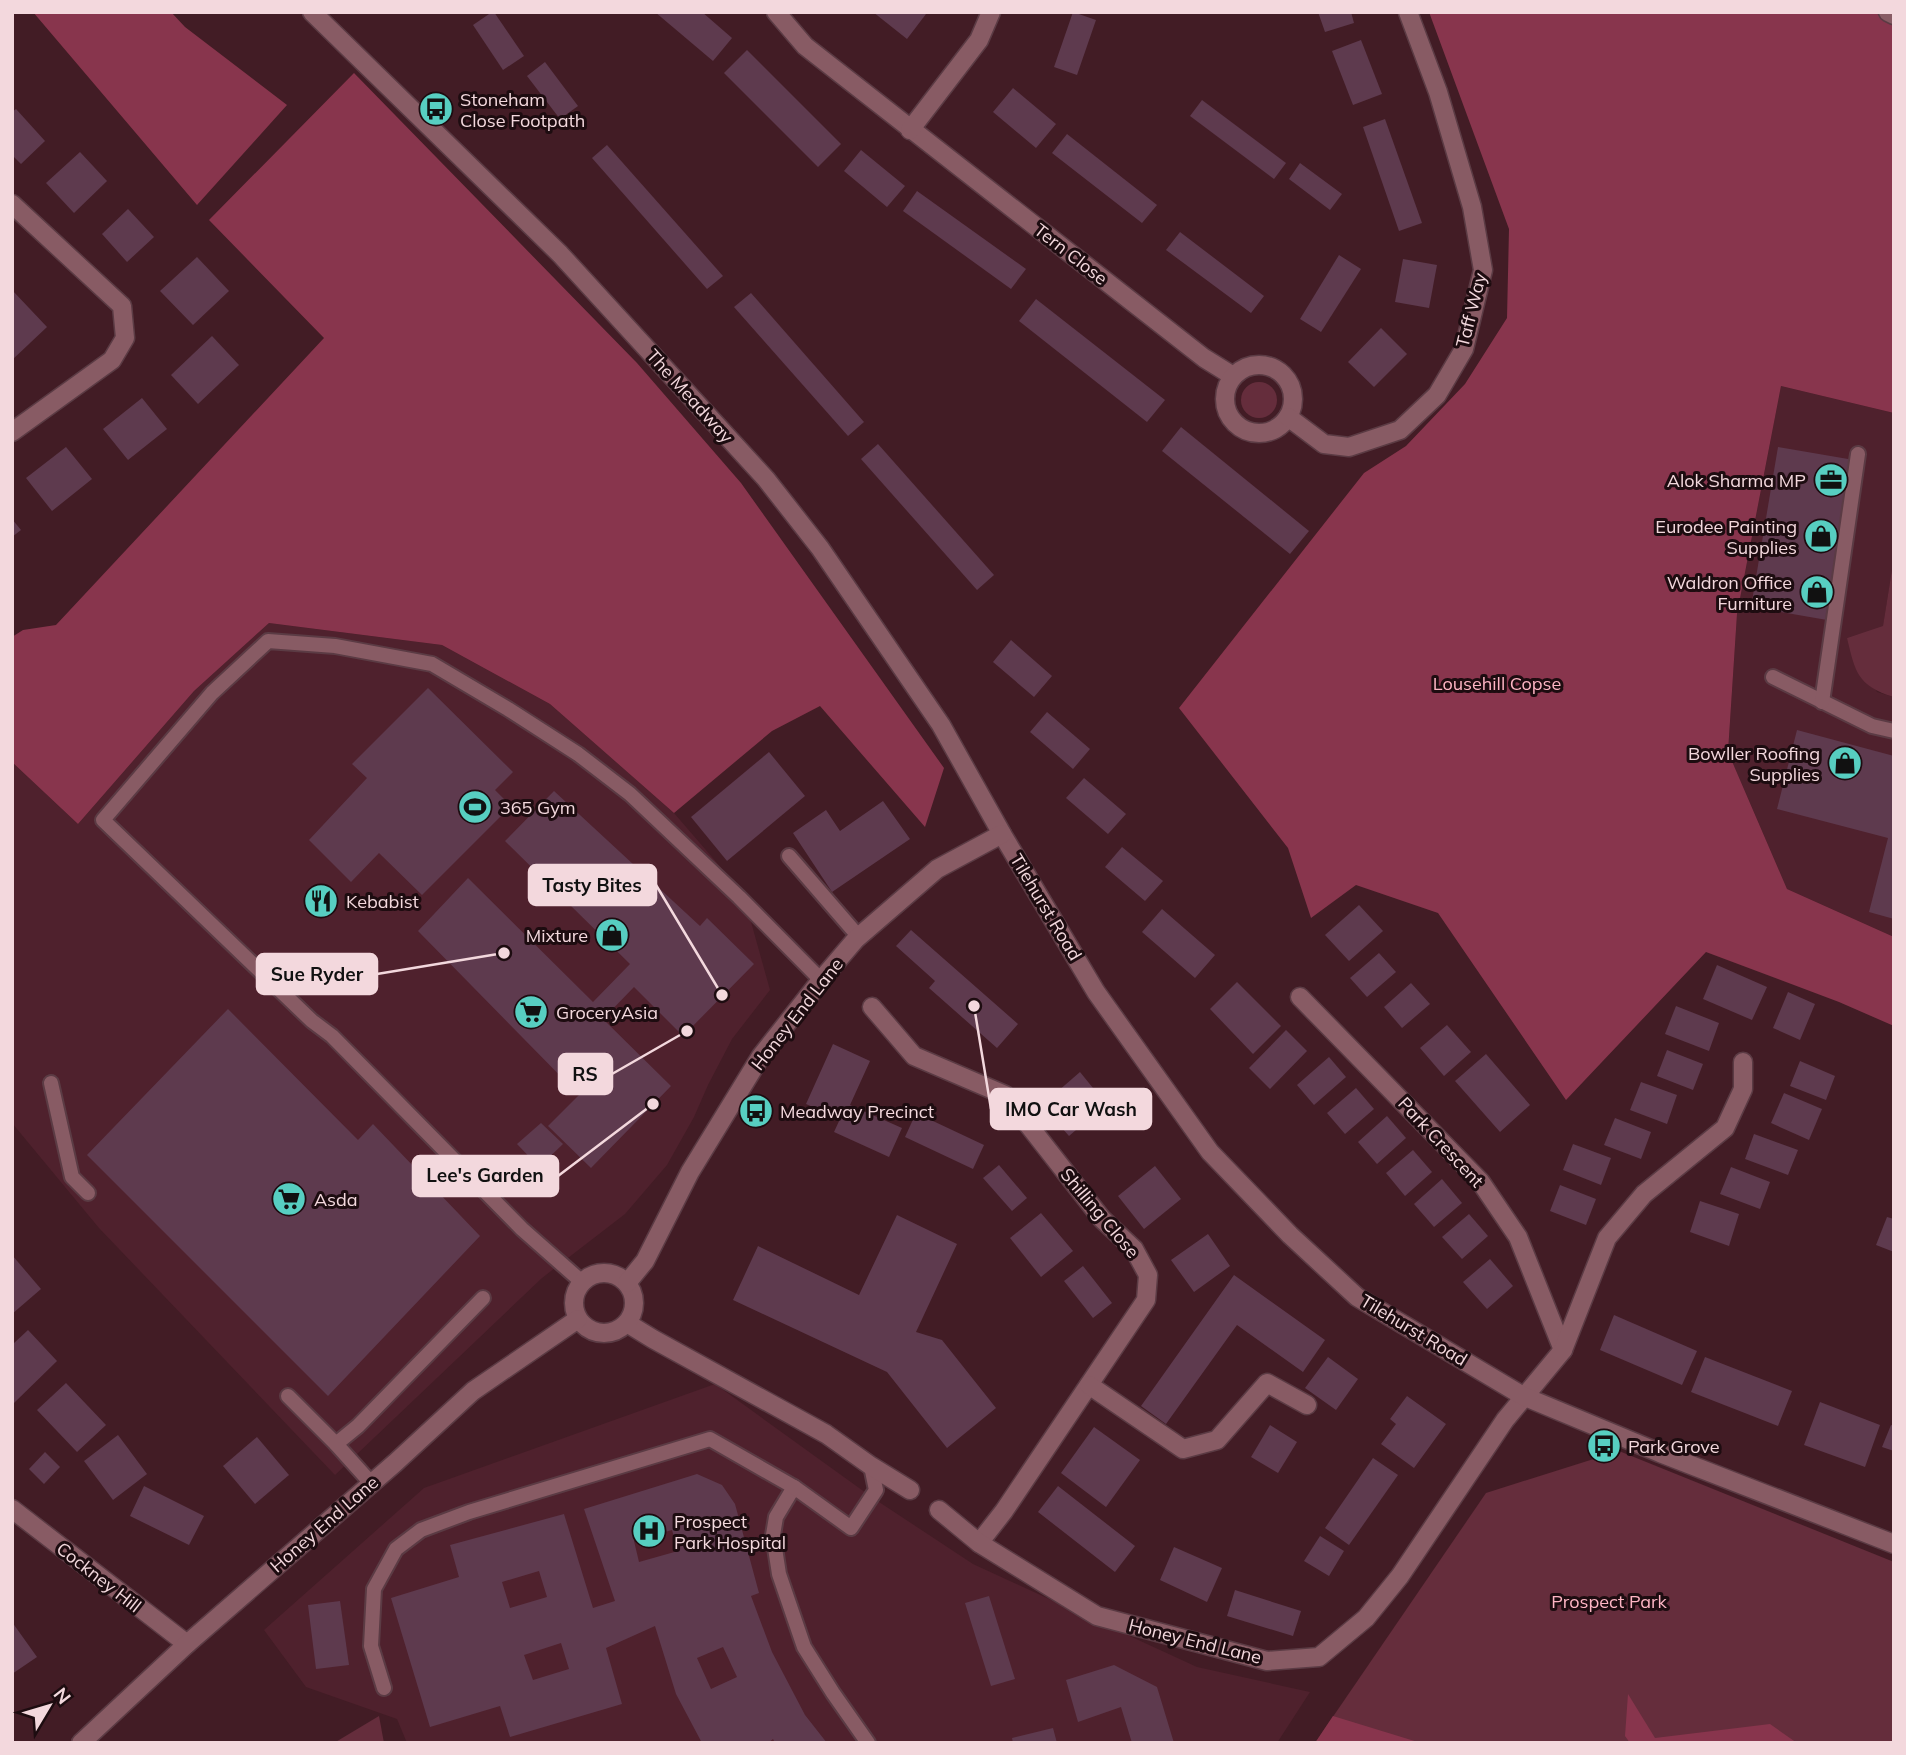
<svg xmlns="http://www.w3.org/2000/svg" width="1906" height="1755" font-family="Mulish,sans-serif">
	<rect width="100%" height="100%" fill="#421c25"/>
	<g fill="#4f212d">
		<path d="M1781,386L1894,413V557L1883,627L1847,638L1877,692L1894,697V937L1787,889L1728,752L1737,614Z"/>
		<path d="M269,623L442,645L550,704L674,813L743,893L770,990L732,1039L708,1085L694,1117L667,1165L625,1214L542,1278L335,1475L99,1228L12,1123V762L78,824L194,691Z"/>
		<path d="M715,1384L873,1498L973,1564L1197,1667L1310,1692L1277,1743H407L397,1719L306,1687L264,1630L424,1488Z"/>
	</g>
	<g fill="#652d3c">
		<circle cx="1259" cy="400" r="18"/>
		<path d="M1894,557V697C1857,686 1855,671 1847,638L1883,626Z"/>
		<path d="M1619,1451L1894,1562V1743H1315L1486,1493Z"/>
		<path d="M379,1716L384,1743H334Z"/>
	</g>
	<g fill="#88354d">
		<path d="M33,12H171L185,27L287,105L197,205Z"/>
		<path d="M1429,12H1877L1894,22V413L1781,386L1737,614L1728,752L1787,889L1894,937V1026L1839,1002L1706,952L1566,1100L1438,913L1356,885L1311,918L1288,848L1179,708L1364,473L1406,446L1465,384L1507,318L1509,229Z"/>
		<path d="M354,73L637,363L741,483L944,768L925,827L820,706L772,731L674,813L550,704L442,645L269,623L194,691L78,824L12,762V637L23,630L56,625L324,338L209,220Z"/>
		<path d="M1628,1694L1655,1738L1770,1724L1797,1743H1630L1625,1736Z"/>
		<path d="M1333,1716L1421,1743H1315Z"/>
	</g>
	<g fill="#5e3a4e" fill-rule="evenodd">
		<path d="M492,12H494L524,56L503,70L473,25Z"/>
		<path d="M655,12H702L732,38L713,61Z"/>
		<path d="M873,12H924L926,14L907,39Z"/>
		<path d="M1073,12L1096,20L1077,75L1054,67Z"/>
		<path d="M1318,12H1351L1354,23L1325,32Z"/>
		<path d="M1361,40L1382,94L1353,105L1332,51Z"/>
		<path d="M747,50L841,144L818,167L724,73Z"/>
		<path d="M545,62L578,106L560,119L527,76Z"/>
		<path d="M1013,88L1056,124L1036,148L993,112Z"/>
		<path d="M1202,100L1286,163L1274,179L1190,116Z"/>
		<path d="M16,109L45,141L21,164L12,155V112Z"/>
		<path d="M1385,119L1422,223L1399,231L1363,127Z"/>
		<path d="M1067,134L1157,205L1142,223L1052,153Z"/>
		<path d="M607,145L723,276L707,289L592,158Z"/>
		<path d="M861,150L905,186L887,207L844,171Z"/>
		<path d="M80,152L107,181L74,213L46,183Z"/>
		<path d="M1300,163L1342,194L1330,210L1289,179Z"/>
		<path d="M917,191L1026,269L1011,289L903,211Z"/>
		<path d="M128,209L154,237L127,262L102,234Z"/>
		<path d="M1180,232L1264,296L1251,313L1166,250Z"/>
		<path d="M1339,255L1361,269L1321,332L1300,319Z"/>
		<path d="M197,257L229,291L193,325L160,291Z"/>
		<path d="M1403,259L1437,265L1429,308L1395,302Z"/>
		<path d="M12,290L47,327L12,360Z"/>
		<path d="M751,293L864,422L848,436L734,307Z"/>
		<path d="M1036,299L1165,400L1147,422L1019,321Z"/>
		<path d="M1381,328L1407,354L1374,387L1348,362Z"/>
		<path d="M212,336L239,365L198,404L171,375Z"/>
		<path d="M142,398L167,429L128,460L103,429Z"/>
		<path d="M1181,427L1309,531L1290,554L1162,451Z"/>
		<path d="M878,444L994,575L977,590L861,459Z"/>
		<path d="M66,447L92,479L52,511L26,478Z"/>
		<path d="M1778,447L1854,460L1827,620L1751,607Z"/>
		<path d="M12,519L21,530L12,537Z"/>
		<path d="M1011,640L1052,676L1034,697L993,662Z"/>
		<path d="M428,688L513,772L495,790L511,806L422,895L379,853L351,882L309,840L367,778L352,764Z"/>
		<path d="M1047,712L1090,749L1073,769L1030,732Z"/>
		<path d="M1797,730L1894,756V919L1869,912L1888,838L1777,809Z"/>
		<path d="M769,752L805,796L727,861L691,817Z"/>
		<path d="M1084,778L1126,814L1108,834L1066,798Z"/>
		<path d="M554,791L700,926L707,918L754,964L683,1036L634,987L603,1019L671,1086L591,1168L548,1126L579,1095L418,931L468,878L593,1002L630,964L505,841Z"/>
		<path d="M883,801L910,839L832,892L793,833L826,810L840,831Z"/>
		<path d="M1122,847L1163,881L1145,901L1105,867Z"/>
		<path d="M1359,905L1383,931L1349,961L1325,935Z"/>
		<path d="M1162,909L1215,955L1195,978L1142,932Z"/>
		<path d="M911,930L1018,1024L997,1048L929,988L935,981L896,946Z"/>
		<path d="M1379,953L1396,972L1367,997L1350,978Z"/>
		<path d="M1717,965L1767,987L1752,1020L1703,999Z"/>
		<path d="M1237,982L1281,1026L1253,1054L1210,1009Z"/>
		<path d="M1411,983L1430,1004L1402,1028L1384,1007Z"/>
		<path d="M1788,992L1815,1004L1800,1040L1773,1028Z"/>
		<path d="M1676,1006L1719,1023L1709,1051L1665,1034Z"/>
		<path d="M228,1009L358,1140L373,1124L480,1236L328,1396L87,1155Z"/>
		<path d="M1447,1025L1471,1052L1444,1076L1420,1048Z"/>
		<path d="M1286,1030L1307,1051L1270,1089L1249,1068Z"/>
		<path d="M833,1044L870,1061L850,1105L902,1128L889,1157L834,1132L840,1119L806,1104Z"/>
		<path d="M1667,1050L1703,1064L1693,1090L1657,1076Z"/>
		<path d="M1486,1054L1530,1105L1500,1132L1455,1081Z"/>
		<path d="M1329,1057L1346,1077L1314,1105L1297,1085Z"/>
		<path d="M1800,1061L1835,1076L1826,1100L1790,1086Z"/>
		<path d="M1080,1072L1106,1104L1069,1136L1042,1105Z"/>
		<path d="M1641,1082L1677,1095L1667,1124L1630,1110Z"/>
		<path d="M1356,1088L1374,1109L1345,1134L1327,1113Z"/>
		<path d="M1784,1093L1822,1109L1809,1140L1771,1123Z"/>
		<path d="M916,1113L984,1145L973,1169L905,1137Z"/>
		<path d="M1387,1116L1406,1138L1377,1164L1358,1142Z"/>
		<path d="M1615,1118L1651,1132L1641,1159L1604,1145Z"/>
		<path d="M541,1123L563,1144L539,1167L517,1144Z"/>
		<path d="M1754,1134L1798,1150L1788,1175L1745,1159Z"/>
		<path d="M1573,1144L1611,1158L1601,1185L1563,1170Z"/>
		<path d="M1413,1150L1432,1172L1405,1196L1386,1173Z"/>
		<path d="M999,1165L1027,1198L1012,1211L983,1178Z"/>
		<path d="M1155,1166L1181,1199L1144,1229L1118,1196Z"/>
		<path d="M1731,1167L1770,1182L1760,1209L1720,1194Z"/>
		<path d="M1442,1179L1462,1203L1434,1227L1414,1204Z"/>
		<path d="M1560,1185L1596,1199L1586,1225L1550,1211Z"/>
		<path d="M1700,1201L1739,1214L1729,1246L1690,1232Z"/>
		<path d="M1041,1213L1073,1251L1041,1277L1010,1238Z"/>
		<path d="M1469,1214L1488,1236L1462,1259L1442,1237Z"/>
		<path d="M897,1215L957,1244L916,1332L942,1340L996,1408L947,1448L887,1372L733,1300L758,1246L859,1295Z"/>
		<path d="M1887,1217L1894,1219V1252L1876,1245Z"/>
		<path d="M1208,1234L1230,1266L1194,1292L1171,1260Z"/>
		<path d="M12,1255L41,1289L12,1314Z"/>
		<path d="M1490,1259L1513,1286L1487,1309L1463,1282Z"/>
		<path d="M1083,1266L1112,1303L1093,1318L1064,1281Z"/>
		<path d="M1234,1275L1325,1340L1303,1372L1237,1325L1166,1424L1141,1406Z"/>
		<path d="M1614,1315L1697,1351L1682,1385L1600,1350Z"/>
		<path d="M28,1330L57,1361L14,1403L12,1345Z"/>
		<path d="M1328,1357L1358,1379L1336,1410L1305,1388Z"/>
		<path d="M1705,1357L1792,1391L1778,1426L1691,1392Z"/>
		<path d="M66,1383L106,1425L77,1452L37,1410Z"/>
		<path d="M1407,1396L1446,1424L1414,1468L1381,1444L1396,1424L1390,1419Z"/>
		<path d="M1820,1402L1880,1425L1865,1467L1804,1445Z"/>
		<path d="M1270,1425L1297,1442L1278,1473L1251,1457Z"/>
		<path d="M1891,1425L1894,1426V1451L1882,1447Z"/>
		<path d="M1094,1427L1140,1460L1106,1507L1061,1473Z"/>
		<path d="M118,1435L147,1474L113,1500L84,1461Z"/>
		<path d="M257,1437L289,1475L255,1504L223,1466Z"/>
		<path d="M45,1452L60,1467L44,1484L29,1469Z"/>
		<path d="M1373,1458L1398,1475L1349,1545L1325,1528Z"/>
		<path d="M697,1474L722,1485L735,1504L759,1593L751,1596L772,1652L805,1715L827,1743H775L773,1739L768,1743H702L676,1694L655,1626L606,1648L622,1704L510,1737L500,1706L430,1727L391,1598L459,1577L450,1545L564,1514L593,1608L615,1601L584,1509ZM672,1530L678,1551L639,1562L634,1541ZM539,1571L547,1597L510,1608L502,1582ZM561,1643L569,1669L533,1680L524,1655ZM723,1647L737,1677L711,1689L697,1658Z"/>
		<path d="M144,1486L204,1516L189,1545L130,1516Z"/>
		<path d="M1058,1486L1135,1546L1115,1572L1038,1512Z"/>
		<path d="M1320,1536L1344,1551L1329,1576L1304,1561Z"/>
		<path d="M1174,1547L1222,1568L1207,1602L1160,1580Z"/>
		<path d="M1235,1590L1301,1611L1293,1636L1227,1616Z"/>
		<path d="M989,1596L1015,1679L991,1686L965,1603Z"/>
		<path d="M340,1601L349,1665L316,1669L308,1605Z"/>
		<path d="M12,1622L37,1657L12,1674Z"/>
		<path d="M1114,1665L1157,1687L1174,1743H1132L1121,1707L1078,1722L1066,1680Z"/>
		<path d="M1053,1728L1057,1743H1013L1012,1738Z"/>
	</g>
	<g fill="none" stroke-linecap="round" stroke-linejoin="round">
		<g stroke="#5b3b44" stroke-width="18">
			<g id="service">
				<path d="M1773,677L1872,726L1894,731"/>
				<path d="M1822,702L1858,454"/>
				<path d="M789,856L859,937"/>
				<path d="M51,1083L72,1177L88,1193"/>
				<path d="M582,1282L522,1229L332,1036L312,1021L103,820L212,693L268,641L335,646L432,664L508,709L578,754L630,794L739,897L821,980"/>
				<path d="M288,1396L336,1444"/>
				<path d="M371,1483L336,1444L358,1426L483,1298"/>
				<path d="M794,1487L776,1517L773,1535L779,1574L804,1647L833,1693L868,1743"/>
				<path d="M384,1688L371,1646L374,1589L396,1549L421,1530L469,1512L710,1439L794,1487L851,1528L876,1490L871,1466"/>
			</g>
		</g>
		<g stroke="#5b3b44" stroke-width="21">
			<g id="minor">
				<path d="M776,12L805,46L1204,358L1233,376"/>
				<path d="M910,130L979,40L991,12"/>
				<path d="M12,204L122,306L125,338L112,360L12,432"/>
				<circle cx="1259" cy="399" r="34"/>
				<path d="M1288,417L1324,444L1349,447L1400,430L1437,395L1464,349L1483,270L1472,207L1438,92L1408,12"/>
				<path d="M1300,997L1480,1181L1518,1237L1563,1350"/>
				<path d="M872,1007L914,1056L1005,1095L1102,1219L1134,1249L1148,1275L1146,1300L1004,1511L979,1543"/>
				<path d="M627,1323L653,1339L826,1434L871,1466L910,1490"/>
				<path d="M1089,1385L1183,1449L1217,1440L1267,1383L1307,1405"/>
				<path d="M12,1509L187,1644"/>
				<path d="M939,1510L979,1543L1097,1616L1267,1661L1319,1657L1366,1618L1400,1576L1505,1420L1563,1350L1607,1238L1644,1194L1725,1128L1743,1089V1062"/>
			</g>
		</g>
		<g stroke="#5b3b44" stroke-width="21">
			<g id="tertiary">
				<path d="M312,12L560,254L766,479L820,548L941,725L1002,834L1096,992L1210,1152L1290,1235L1357,1297L1523,1396L1660,1453L1894,1544"/>
				<path d="M1888,12L1894,15"/>
				<circle cx="604" cy="1303" r="30"/>
				<path d="M627,1283L645,1261L690,1172L761,1056L821,980L856,939L937,869L1002,834"/>
				<path d="M81,1743L187,1644L395,1463L473,1391L578,1319"/>
			</g>
		</g>
		<use href="#service" stroke="#885b64" stroke-width="14"/>
		<use href="#minor" stroke="#885b64" stroke-width="18"/>
		<use href="#tertiary" stroke="#885b64" stroke-width="18"/>
	</g>
	<defs>
		<g id="bus-disc" transform="scale(1.75)"><circle r="9.5" fill="#57cec1" stroke="#1d0c10"/><path d="M-5-6H5V4H4V6H2V4H-2V6H-4V4H-5ZM-3.5-4V0h7V-4ZM-3.5 1.2v1.5H-2V1.2ZM2 1.2v1.5H3.5V1.2Z" fill="#111"/></g>
		<g id="office-disc" transform="scale(1.75)"><circle r="9.5" fill="#57cec1" stroke="#1d0c10"/><path d="M-6-3h4V-5.5h4V-3h4V5H-6ZM-1-4.5V-3h2v-1.5ZM-6 0V1H6V0Z" fill="#111"/></g>
		<g id="shop-disc" transform="scale(1.75)"><circle r="9.5" fill="#57cec1" stroke="#1d0c10"/><path d="M-5-2.5h2.3a2.7 3.5 0 0 1 5.4 0H5L5.5 6h-11ZM-1.5-2.5h3a1.5 2.3 0 0 0-3 0Z" fill="#111"/></g>
		<g id="stadium-disc" transform="scale(1.75)"><circle r="9.5" fill="#57cec1" stroke="#1d0c10"/><path d="M0-5a6.5 5 0 1 0 0 10a6.5 5 0 1 0 0-10ZM-3.5-1.8h7v3.6h-7Z" fill="#111"/></g>
		<g id="restaurant-disc" transform="scale(1.75)"><circle r="9.5" fill="#57cec1" stroke="#1d0c10"/><path d="M-5-6h1v4h1v-4h1v4h1v-4h1v5L-1.5 .5V6h-2V.5L-5-1ZM5-6V6H3V1.5H1.5Q1.5-4 5-6Z" fill="#111"/></g>
		<g id="supermarket-disc" transform="scale(1.75)"><circle r="9.5" fill="#57cec1" stroke="#1d0c10"/><path d="M-6-5.5h2.5l.6 2H6L4.5 2H-2.5L-4.4-4H-6ZM-1.5 3.2a1.3 1.3 0 1 0 .1 0ZM3 3.2a1.3 1.3 0 1 0 .1 0Z" fill="#111"/></g>
		<g id="hospital-disc" transform="scale(1.75)"><circle r="9.5" fill="#57cec1" stroke="#1d0c10"/><path d="M-5-5h3v3.5h4V-5h3V5h-3V1.5h-4V5h-3Z" fill="#111"/></g>
	</defs>
	<g fill-rule="evenodd">
		<use href="#bus-disc" x="436" y="109"/>
		<use href="#office-disc" x="1831" y="480"/>
		<use href="#shop-disc" x="1821" y="536"/>
		<use href="#shop-disc" x="1817" y="592"/>
		<use href="#shop-disc" x="1845" y="763"/>
		<use href="#stadium-disc" x="475" y="807"/>
		<use href="#restaurant-disc" x="321" y="901"/>
		<use href="#shop-disc" x="612" y="935"/>
		<use href="#supermarket-disc" x="531" y="1012"/>
		<use href="#bus-disc" x="756" y="1111"/>
		<use href="#supermarket-disc" x="289" y="1199"/>
		<use href="#bus-disc" x="1604" y="1446"/>
		<use href="#hospital-disc" x="649" y="1531"/>
	</g>
	<g text-anchor="middle" dominant-baseline="central" stroke-width="6" stroke-linejoin="round" paint-order="stroke">
		<g font-size="18" fill="#f3d8dd" stroke="#1d0c10" text-anchor="start">
			<text x="460" y="99">Stoneham<tspan x="460" dy="21">Close Footpath</tspan></text>
			<text x="1806" y="480" text-anchor="end">Alok Sharma MP</text>
			<text x="1797" y="526" text-anchor="end">Eurodee Painting<tspan x="1797" dy="21">Supplies</tspan></text>
			<text x="1792" y="582" text-anchor="end">Waldron Office<tspan x="1792" dy="21">Furniture</tspan></text>
			<text x="1820" y="753" text-anchor="end">Bowller Roofing<tspan x="1820" dy="21">Supplies</tspan></text>
			<text x="500" y="807">365 Gym</text>
			<text x="346" y="901">Kebabist</text>
			<text x="588" y="935" text-anchor="end">Mixture</text>
			<text x="556" y="1012">GroceryAsia</text>
			<text x="780" y="1111">Meadway Precinct</text>
			<text x="314" y="1199">Asda</text>
			<text x="1628" y="1446">Park Grove</text>
			<text x="674" y="1521">Prospect<tspan x="674" dy="21">Park Hospital</tspan></text>
		</g>
		<g font-size="18" fill="#f3d8dd" stroke="#1d0c10">
			<text transform="translate(1071 254) rotate(38)">Tern Close</text>
			<text transform="translate(1471 310) rotate(-76)">Taff Way</text>
			<text transform="translate(690 396) rotate(48)">The Meadway</text>
			<text transform="translate(1046 907) rotate(59)">Tilehurst Road</text>
			<text transform="translate(797 1014) rotate(-52)">Honey End Lane</text>
			<text transform="translate(1441 1142) rotate(47)">Park Crescent</text>
			<text transform="translate(1100 1213) rotate(50)">Shilling Close</text>
			<text transform="translate(1414 1330) rotate(31)">Tilehurst Road</text>
			<text transform="translate(324 1524) rotate(-41)">Honey End Lane</text>
			<text transform="translate(99 1577) rotate(38)">Cockney Hill</text>
			<text transform="translate(1195 1641) rotate(14)">Honey End Lane</text>
		</g>
		<g font-size="18" fill="#feb5c4" stroke="#1d0c10">
			<text x="1497" y="683">Lousehill Copse</text>
			<text x="1609" y="1601">Prospect Park</text>
		</g>
	</g>
	<path fill="none" stroke="#f3d8dd" stroke-width="2.5" d="M722 995L656 885M504 953L377 974M687 1031L612 1074M974 1006L991 1109M653 1104L558 1176"/>
	<g fill="#f3d8dd" stroke="#1d0c10" stroke-width="2.5">
		<circle cx="722" cy="995" r="7"/>
		<circle cx="504" cy="953" r="7"/>
		<circle cx="687" cy="1031" r="7"/>
		<circle cx="974" cy="1006" r="7"/>
		<circle cx="653" cy="1104" r="7"/>
	</g>
	<g fill="#f3d8dd" stroke="#f3d8dd" stroke-width="2.5">
		<rect x="529" y="865" width="127" height="40" rx="7"/>
		<rect x="257" y="954" width="120" height="40" rx="7"/>
		<rect x="559" y="1054" width="53" height="40" rx="7"/>
		<rect x="991" y="1089" width="160" height="40" rx="7"/>
		<rect x="413" y="1156" width="145" height="40" rx="7"/>
	</g>
	<g font-size="19" text-anchor="middle" font-weight="bold" fill="#111">
		<text x="592" y="892">Tasty Bites</text>
		<text x="317" y="981">Sue Ryder</text>
		<text x="585" y="1081">RS</text>
		<text x="1071" y="1116">IMO Car Wash</text>
		<text x="485" y="1182">Lee's Garden</text>
	</g>
	<rect width="1906" height="1755" fill="none" stroke="#f3d8dd" stroke-width="28"/>
	<g transform="translate(49 1706) rotate(52)" stroke="#1d0c10" stroke-width="5" paint-order="stroke">
	<path d="M0-5L12 26L0 18L-12 26Z" fill="#f3d8dd"/>
	<text y="-10" font-size="19" font-weight="bold" text-anchor="middle" fill="#f3d8dd">N</text>
	</g>
</svg>
